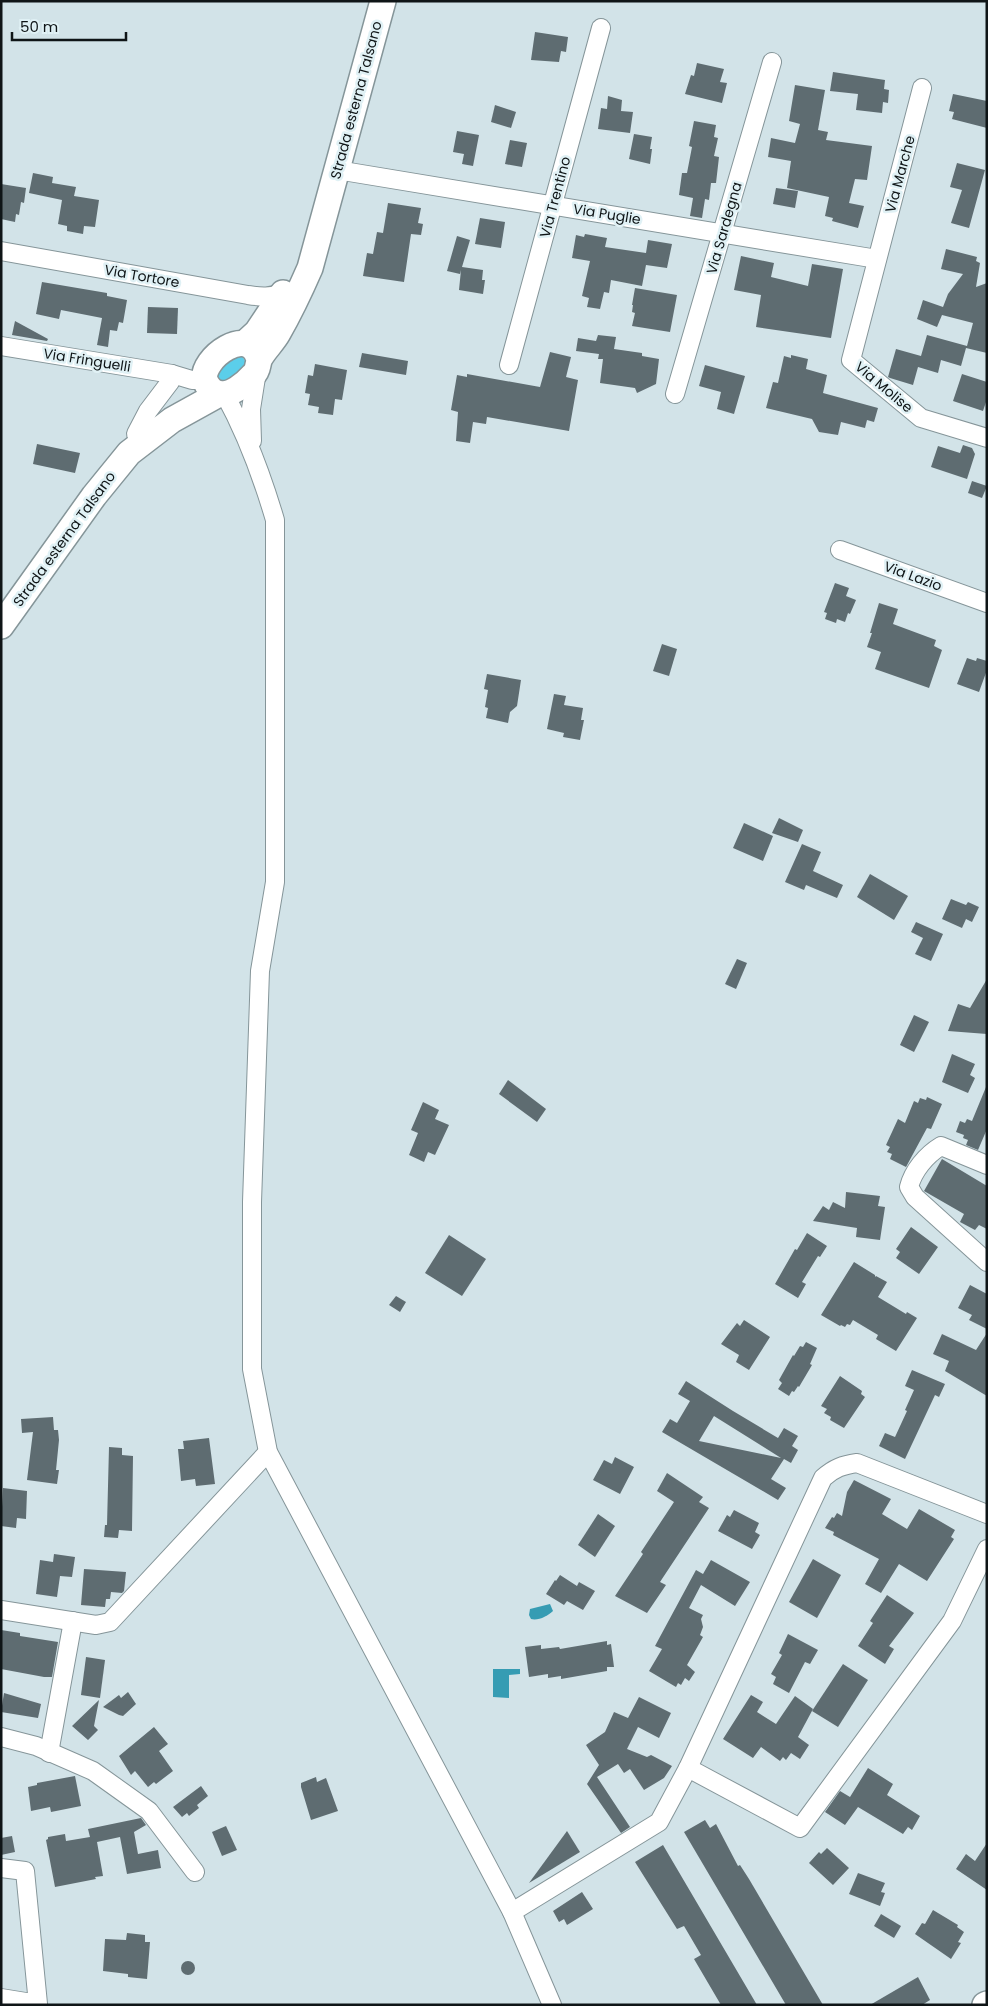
<svg xmlns="http://www.w3.org/2000/svg" width="988" height="2006" font-family="Poppins,sans-serif">
	<rect width="100%" height="100%" fill="#d2e3e8"/>
	<path fill="#5bceea" d="M232,355L242,356L247,364L231,382H222L217,375L218,367Z"/>
	<g fill="#369cb3">
		<path d="M550,1604L553,1611C548,1616 538,1621 531,1619L529,1615L530,1609Z"/>
		<path d="M493,1669H520V1674L509,1675V1698L493,1697Z"/>
	</g>
	<g fill="#5e6c71" fill-rule="evenodd">
		<path d="M535,32L568,37L566,52L561,51L559,62L531,60Z"/>
		<path d="M697,63L724,69L720,82L727,83L722,103L685,94L691,75L694,76Z"/>
		<path d="M833,72L885,80L884,89L889,90L888,103L883,102L882,113L856,110L858,94L830,91Z"/>
		<path d="M795,85L825,90L818,130L828,132L826,140L872,146L867,180L855,179L849,203L864,206L858,228L832,221L833,218L825,216L829,197L787,188L791,161L768,157L771,138L795,143L800,124L789,121Z"/>
		<path d="M953,94L987,101V128L952,119L954,112L949,111Z"/>
		<path d="M608,96L622,100L621,111L633,112L630,133L598,129L601,108L607,109Z"/>
		<path d="M495,105L516,112L511,128L491,122Z"/>
		<path d="M694,121L716,125L714,137L718,138L714,156L719,157L716,183H711L709,200L705,199L702,218L690,216L693,198L679,195L682,173H687L692,147L689,146Z"/>
		<path d="M457,131L479,135L473,166L462,164L464,154L453,152Z"/>
		<path d="M634,134L652,137L650,149H652L650,164L629,159Z"/>
		<path d="M510,140L527,143L522,167L505,164Z"/>
		<path d="M957,163L985,170L969,228L951,223L962,190L950,187Z"/>
		<path d="M33,173L53,177L52,183L76,187L74,196L99,200L95,227L84,226L83,234L67,231V226L58,224L62,200L29,193Z"/>
		<path d="M1,184L26,188L24,203L21,202L19,215L16,214L15,222L1,219Z"/>
		<path d="M776,188L798,191L795,208L773,204Z"/>
		<path d="M388,203L421,208L418,223L423,224L421,235L411,234L404,282L363,276L367,253L373,254L377,232L383,233Z"/>
		<path d="M480,218L505,222L501,248L475,244Z"/>
		<path d="M585,234L607,238L605,247L646,253L648,240L672,244L667,268L646,265L642,286L611,280L609,293L604,292L600,309L587,307L589,298L582,296L590,261L572,258L576,235L584,237Z"/>
		<path d="M457,236L470,240L462,267L483,270L482,280H485L483,294L459,290L461,270L460,274L447,271Z"/>
		<path d="M946,249L977,257L976,261L980,263L976,287L987,283V353L966,348L961,366L941,360L938,373L918,367L913,385L890,378L888,377L896,349L921,356L927,335L967,346L973,323L942,315L937,327L917,319L923,300L943,307L948,294L963,274L941,269Z"/>
		<path d="M741,256L774,263L771,277L808,286L812,264L843,269L831,338L756,327L761,295L734,290Z"/>
		<path d="M42,282L107,293V296L127,300L123,323L119,322L117,331L110,330L108,347L97,345L102,318L61,310L59,319L36,314Z"/>
		<path d="M635,288L677,295L670,332L632,326L635,313L632,312L633,305H632Z"/>
		<path d="M148,307L178,308L177,334L147,333Z"/>
		<path d="M15,321L48,339L47,341L12,335Z"/>
		<path d="M598,335L616,337L614,349L642,353V356L659,359L656,384L637,393L635,388L600,383L603,359H598L599,354L576,351L578,338L596,341Z"/>
		<path d="M550,352L571,357L566,377L578,380L569,431L487,417L486,424L473,422L470,443L456,441L458,412L451,410L457,375L467,377V374L540,387Z"/>
		<path d="M362,353L408,361L406,375L359,367Z"/>
		<path d="M791,355L808,359L806,369L827,375L823,393L878,408L874,422L867,420L865,428L841,422L838,435L819,432L812,419L766,408L773,382L778,383L784,356L791,358Z"/>
		<path d="M315,364L347,370L342,400L335,399L333,415L318,413L319,407L308,405L310,394L305,393L308,375L313,376Z"/>
		<path d="M705,365L745,376L734,414L717,409L721,392L699,386Z"/>
		<path d="M962,374L987,382V399L983,411L953,401Z"/>
		<path d="M37,444L80,453L75,473L33,464Z"/>
		<path d="M963,445L972,448L975,454L967,479L931,467L938,446L960,453Z"/>
		<path d="M972,481L987,486L982,498L968,493Z"/>
		<path d="M835,583L849,588L846,596L856,600L850,614L848,613L845,622L837,619L836,623L825,619L827,613L824,612Z"/>
		<path d="M879,603L898,609L893,624L936,640L934,646L942,650L929,688L875,669L881,652L867,647L872,633H870Z"/>
		<path d="M662,644L677,649L669,676L653,671Z"/>
		<path d="M967,658L976,661L977,658L987,661V670L979,692L957,684Z"/>
		<path d="M487,674L521,680L517,706L510,712L508,723L486,718L488,708L485,707L488,690L484,689Z"/>
		<path d="M554,694L566,696L564,705L583,708L581,720H584L580,740L563,737L564,733L547,729Z"/>
		<path d="M779,818L803,830L798,842L772,833Z"/>
		<path d="M744,823L773,836L763,861L733,848Z"/>
		<path d="M802,844L821,852L813,871L843,885L837,898L806,885L804,890L785,882Z"/>
		<path d="M870,874L908,896L894,920L857,897Z"/>
		<path d="M951,899L966,905L968,902L979,907L972,922L966,919L962,928L942,919Z"/>
		<path d="M916,922L943,934L931,961L915,954L923,938L911,932Z"/>
		<path d="M737,959L747,963L736,989L725,984Z"/>
		<path d="M987,979V1034L948,1031L958,1004L970,1008Z"/>
		<path d="M914,1015L929,1022L914,1052L900,1045Z"/>
		<path d="M952,1054L975,1064L970,1075L975,1078L968,1093L942,1082Z"/>
		<path d="M508,1080L546,1109L537,1122L499,1094Z"/>
		<path d="M986,1087L987,1129L978,1150L966,1145L968,1140L963,1138L964,1135L956,1132L960,1121L965,1123L967,1119L972,1121Z"/>
		<path d="M927,1097L942,1104L931,1129L927,1128L906,1167L890,1159L892,1154L887,1152L890,1147L886,1145L898,1119L905,1123L914,1101L918,1103L920,1098L926,1100Z"/>
		<path d="M423,1102L439,1110L435,1119L449,1125L435,1155L428,1152L424,1162L409,1155L418,1133L411,1130Z"/>
		<path d="M942,1159L987,1186V1229L979,1225L975,1230L960,1222L964,1214L924,1191Z"/>
		<path d="M846,1192L880,1196L878,1206L885,1207L880,1240L856,1237L857,1228L813,1221L823,1206L829,1210L833,1202L845,1208Z"/>
		<path d="M911,1227L938,1247L919,1274L896,1258L900,1252L896,1249Z"/>
		<path d="M807,1233L827,1246L820,1257L818,1256L802,1282L806,1284L798,1298L775,1284L795,1249L797,1250Z"/>
		<path d="M449,1235L486,1259L462,1296L425,1273Z"/>
		<path d="M854,1262L875,1275V1277L876,1276L887,1282L878,1297L906,1314L907,1312L917,1318L896,1351L876,1339L878,1335L853,1320L850,1325L847,1324L845,1327L841,1325L840,1326L821,1315Z"/>
		<path d="M970,1285L987,1294V1329L969,1320L972,1315L958,1308Z"/>
		<path d="M396,1296L406,1302L400,1312L389,1305Z"/>
		<path d="M744,1320L770,1337L749,1370L736,1362L739,1355L721,1344L737,1323L740,1326Z"/>
		<path d="M987,1333V1396L945,1371L949,1361L933,1354L942,1334L976,1350Z"/>
		<path d="M806,1342L817,1348L810,1364L812,1365L799,1387L798,1386L794,1392L792,1391L789,1396L778,1389L782,1383L779,1380L793,1355L794,1356L800,1346L803,1347Z"/>
		<path d="M912,1370L945,1384L939,1397L935,1395L905,1459L879,1446L885,1433L895,1437L907,1411L905,1410L914,1390L905,1386Z"/>
		<path d="M840,1376L862,1391L861,1394L865,1397L844,1428L830,1420L831,1417L824,1413L827,1409L821,1406Z"/>
		<path d="M686,1381L733,1411L778,1438L784,1428L798,1436L792,1446L798,1450L791,1463L784,1459L771,1479L786,1488L778,1500L662,1432L670,1419L677,1423L690,1401L678,1394ZM714,1416L781,1458L699,1441Z"/>
		<path d="M53,1417L54,1430H58L59,1440L56,1470H59L57,1484L27,1480L33,1432L22,1433L21,1419Z"/>
		<path d="M209,1438L215,1484L196,1486L195,1479L181,1481L178,1449H184L183,1441Z"/>
		<path d="M109,1447L122,1448V1455L133,1456L132,1531L119,1530L118,1538L104,1537L105,1525H107Z"/>
		<path d="M615,1457L634,1467L620,1494L593,1480L604,1460L612,1464Z"/>
		<path d="M667,1473L703,1497L699,1502L709,1508L660,1582L666,1585L647,1613L615,1596L643,1554L641,1552L674,1502L657,1491Z"/>
		<path d="M854,1480L891,1499L882,1514L907,1529L919,1509L955,1530L951,1537L954,1539L927,1581L899,1564L881,1593L865,1584L879,1559L833,1535L834,1532L825,1528L832,1517L834,1518L837,1513L842,1516L847,1492Z"/>
		<path d="M3,1488L27,1491L26,1519L17,1518L16,1528L1,1526Z"/>
		<path d="M734,1510L759,1523L755,1532L760,1535L752,1549L718,1531L727,1515L730,1517Z"/>
		<path d="M598,1514L615,1526L595,1557L578,1545Z"/>
		<path d="M54,1554L75,1557L72,1577L60,1576L57,1597L36,1594L40,1560L53,1562Z"/>
		<path d="M813,1559L841,1575L817,1618L789,1602Z"/>
		<path d="M711,1560L750,1582L735,1606L701,1585L689,1608L703,1615L701,1619L703,1627L700,1635L703,1637L687,1665L695,1672L689,1681L685,1678L681,1685L678,1683L676,1687L649,1671L662,1649L655,1646L696,1570L703,1574Z"/>
		<path d="M84,1569L126,1572L124,1591L122,1593L111,1592L110,1599H106L105,1607L81,1605Z"/>
		<path d="M560,1575L577,1586L579,1582L595,1591L583,1610L567,1601L564,1605L546,1594L555,1580L556,1581Z"/>
		<path d="M887,1595L914,1613L889,1646L894,1649L885,1664L858,1646L873,1623L870,1621Z"/>
		<path d="M1,1630L20,1633V1636L58,1642L52,1677H44L1,1669Z"/>
		<path d="M788,1634L818,1650L810,1664L805,1662L789,1693L773,1684L776,1677L771,1674L782,1655L779,1653Z"/>
		<path d="M607,1641V1645L611,1644L614,1667H607V1671L561,1679V1676L548,1678V1674L529,1677L525,1647L541,1645V1649L559,1647L560,1649Z"/>
		<path d="M86,1657L105,1660L100,1698L81,1695Z"/>
		<path d="M843,1664L868,1680L838,1727L812,1711Z"/>
		<path d="M128,1692L136,1704L123,1716L119,1715L103,1707L119,1695L121,1698Z"/>
		<path d="M4,1693L41,1704L38,1718L1,1712Z"/>
		<path d="M751,1695L763,1702L757,1712L776,1724L795,1696L813,1709L798,1737L809,1745L800,1759L791,1753L786,1760L783,1757L780,1761L761,1747L753,1758L723,1739Z"/>
		<path d="M639,1697L671,1713L659,1738L638,1727L627,1749L647,1757L651,1755L672,1766L664,1778L644,1790L630,1769L624,1773L618,1764L597,1777L630,1827L621,1833L587,1784L599,1765L586,1745L605,1732L614,1712L628,1718Z"/>
		<path d="M99,1700L94,1726L98,1730L88,1740L72,1726Z"/>
		<path d="M154,1727L168,1744L159,1751L173,1771L156,1784L154,1782L148,1787L135,1771L131,1775L119,1756Z"/>
		<path d="M868,1768L893,1784L887,1795L920,1816L912,1830L908,1827L903,1834L858,1807L845,1825L825,1812L840,1791L850,1797Z"/>
		<path d="M75,1776L81,1806L51,1812L50,1807L31,1811L28,1787L37,1785V1783Z"/>
		<path d="M316,1777L317,1782L326,1778L338,1811L311,1820L301,1787V1783Z"/>
		<path d="M201,1786L208,1796L197,1805L199,1808L189,1816L187,1813L182,1817L173,1807Z"/>
		<path d="M141,1818L146,1825L134,1832L138,1854L158,1850L161,1868L127,1874L120,1837L97,1842L103,1876L95,1877L96,1879L55,1887L46,1840L48,1839V1837L65,1834L66,1841L90,1837L88,1829Z"/>
		<path d="M705,1820L710,1828L716,1824L738,1866L740,1865L749,1879L823,2005H786L684,1832Z"/>
		<path d="M226,1826L237,1850L222,1856L212,1832Z"/>
		<path d="M567,1831L580,1852L529,1883Z"/>
		<path d="M12,1836L15,1852L1,1855V1838Z"/>
		<path d="M987,1843V1890L956,1869L966,1854L975,1861Z"/>
		<path d="M663,1845L757,2005H721L694,1959L701,1955L684,1926L677,1929L635,1862Z"/>
		<path d="M827,1848L849,1868L833,1885L809,1863L819,1852L821,1854Z"/>
		<path d="M858,1873L885,1883L881,1892L885,1893L880,1906L849,1894Z"/>
		<path d="M582,1892L593,1909L567,1925L564,1919L559,1922L553,1911Z"/>
		<path d="M933,1910L958,1925L957,1927L964,1932L958,1942L961,1943L951,1959L915,1934L922,1923L925,1924Z"/>
		<path d="M881,1914L901,1926L894,1938L874,1926Z"/>
		<path d="M127,1933L145,1935V1942H150L147,1979L128,1977V1974L103,1971L105,1939L126,1940Z"/>
		<circle cx="188" cy="1968" r="7"/>
		<path d="M918,1977L930,2000L922,2005H870Z"/>
	</g>
	<g fill="none" stroke-linecap="round" stroke-linejoin="round">
		<g stroke="#859599" stroke-width="20">
			<g id="street">
				<path d="M922,88L851,360L921,418L987,438"/>
				<path d="M337,170L877,259"/>
				<path d="M1,251L248,295C261,297 271,298 283,292"/>
				<path d="M1,346L172,374L192,380H205"/>
				<path d="M509,365L601,28"/>
				<path d="M675,394L772,62"/>
				<path d="M225,395C247,435 262,476 275,520V882L260,971L252,1202V1369L268,1452L512,1912L552,2005"/>
				<path d="M136,434L148,411L170,382L172,374"/>
				<path d="M252,441L251,409L257,371"/>
				<path d="M840,550L987,603"/>
				<path d="M987,1165L941,1146C926,1155 913,1171 909,1187L915,1197L987,1262"/>
				<path d="M1,1610L96,1625L110,1622L268,1452"/>
				<path d="M1,1737L36,1746L93,1771L149,1811L195,1872"/>
				<path d="M49,1753L73,1621"/>
				<path d="M688,1768L800,1828L952,1621L987,1549"/>
				<path d="M1,1868L25,1871L38,2004L1,1998"/>
				<path d="M512,1912L659,1822L688,1768L823,1478C834,1468 843,1465 857,1463L987,1514"/>
			</g>
		</g>
		<g stroke="#859599" stroke-width="28">
			<g id="secondary">
				<path d="M245,343L257,332L283,293"/>
				<path d="M259,360C250,322 200,359 205,380C207,386 212,392 218,393C230,397 245,384 253,375C259,370 257,364 260,358C265,349 273,342 278,333C290,312 300,291 310,268L383,1"/>
				<path d="M1,626L94,496L129,453L172,420L219,394"/>
				<path d="M985,2005L987,2004"/>
			</g>
		</g>
		<use href="#street" stroke="#fff" stroke-width="18"/>
		<use href="#secondary" stroke="#fff" stroke-width="25"/>
	</g>
	<g text-anchor="middle" dominant-baseline="central" stroke-width="5" stroke-linejoin="round" paint-order="stroke">
		<g font-size="14" fill="#0f1517" stroke="#e0f1f5">
			<text transform="translate(356 100) rotate(-75)">Strada esterna Talsano</text>
			<text transform="translate(900 174) rotate(-75)">Via Marche</text>
			<text transform="translate(555 197) rotate(-75)">Via Trentino</text>
			<text transform="translate(607 214) rotate(9)">Via Puglie</text>
			<text transform="translate(724 228) rotate(-74)">Via Sardegna</text>
			<text transform="translate(142 276) rotate(10)">Via Tortore</text>
			<text transform="translate(87 360) rotate(9)">Via Fringuelli</text>
			<text transform="translate(884 387) rotate(40)">Via Molise</text>
			<text transform="translate(64 539) rotate(-54)">Strada esterna Talsano</text>
			<text transform="translate(913 576) rotate(20)">Via Lazio</text>
		</g>
	</g>
	<rect width="988" height="2006" fill="none" stroke="#0f1517" stroke-width="5"/>
	<path d="M12 32v8h114v-8" fill="none" stroke="#0f1517" stroke-width="2.5"/>
	<text x="20" y="32" font-size="15" fill="#0f1517" stroke="#e0f1f5" stroke-width="4" paint-order="stroke">50 m</text>
</svg>
